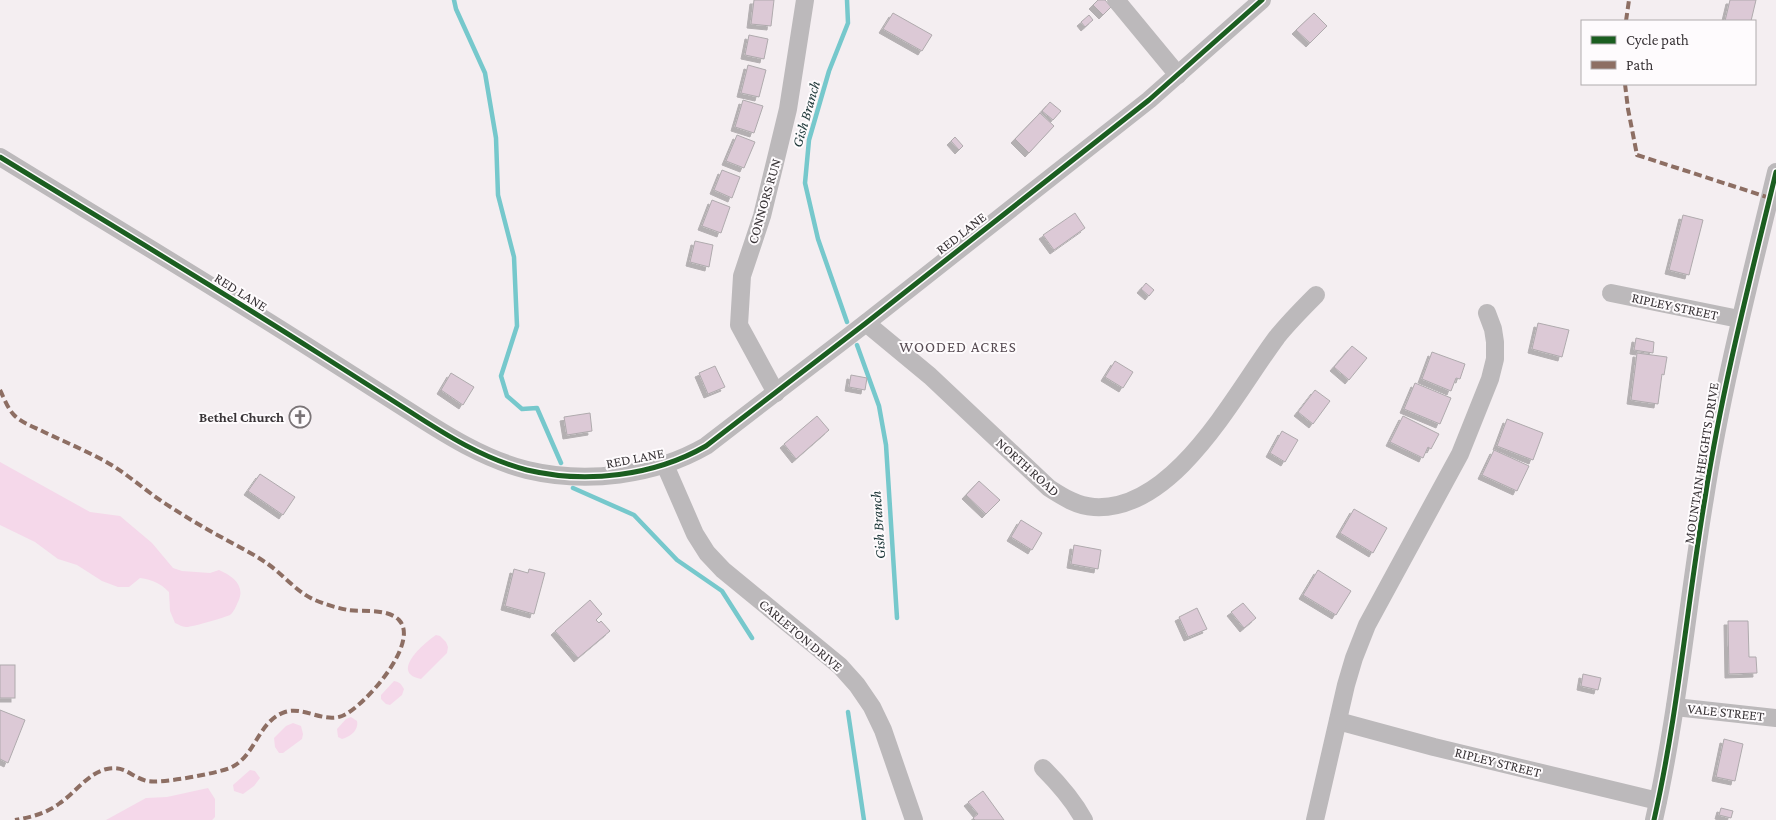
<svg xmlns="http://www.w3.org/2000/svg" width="1776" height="820" font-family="'Crimson Pro',serif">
	<defs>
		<filter id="shadow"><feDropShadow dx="-4" dy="4" stdDeviation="0" flood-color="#0004"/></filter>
	</defs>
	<rect width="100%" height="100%" fill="#f4eef1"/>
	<g fill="#f5d8ea">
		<path d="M0,462L90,512L120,516L152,543L173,568L182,571L210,573L219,570C233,576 246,586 238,602C236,606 234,612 230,615C226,617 189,628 186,627C182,627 178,624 175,623L170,611L169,592C160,583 153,580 140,578L129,587H118L102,581L77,565L58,559L35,542L0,525Z"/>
		<path d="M436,635L440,636L446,642L448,647L447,653L421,679C389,673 424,643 436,635Z"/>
		<path d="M394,681C400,682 401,684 404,689L402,695L390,705L386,704L381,699V695Z"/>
		<path d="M351,717L357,721C359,730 350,737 342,739L338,737L337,729L346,719Z"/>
		<path d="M293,723L301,726L303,734L302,739L283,753H279L275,747L274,738L286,726Z"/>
		<path d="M250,770L255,771L260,778L254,786L243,794L234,791L233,785Z"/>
		<path d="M208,788L215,799V817L212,820H106L146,798L167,797Z"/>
	</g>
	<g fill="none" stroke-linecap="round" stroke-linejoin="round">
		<g stroke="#76c8cc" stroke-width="4.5">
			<path d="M454,0L456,9L485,73L496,138L498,195L514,257L517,326L501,376L507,396L522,409L537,408L561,463"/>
			<path d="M847,322L818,239L805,183L809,140L829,71L848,23L847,0"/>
			<path d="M857,345L879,406L886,445L897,618"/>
			<path d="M573,488L634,515L677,560L722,591L752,638"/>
			<path d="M848,712L864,820"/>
		</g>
	</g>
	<g fill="#dcc9d6" stroke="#afaaad" filter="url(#shadow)">
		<path d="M754,0H774L771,26L751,24Z"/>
		<path d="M1098,0H1105L1111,7L1103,15L1093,5Z"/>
		<path d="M1730,0H1756L1751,21H1725Z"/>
		<path d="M893,13L932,35L922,51L883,29Z"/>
		<path d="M1314,13L1327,26L1310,43L1296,30Z"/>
		<path d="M1089,15L1093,20L1085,27L1081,22Z"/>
		<path d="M749,35L768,39L764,59L745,55Z"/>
		<path d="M748,65L766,70L759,97L741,93Z"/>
		<path d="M743,100L763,106L754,133L735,127Z"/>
		<path d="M1050,102L1061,111L1053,120L1042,111Z"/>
		<path d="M1040,113L1054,126L1029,153L1015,139Z"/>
		<path d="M737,135L755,142L744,168L726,161Z"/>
		<path d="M955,137L963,146L959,150L951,141Z"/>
		<path d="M722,170L740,177L732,198L714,190Z"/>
		<path d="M712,200L730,207L721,233L702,226Z"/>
		<path d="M1075,213L1085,228L1054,250L1043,235Z"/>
		<path d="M1683,215L1703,220L1689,275L1669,270Z"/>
		<path d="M695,241L713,245L709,267L690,262Z"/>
		<path d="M1146,283L1154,290L1149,296L1141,289Z"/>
		<path d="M1538,323L1569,330L1562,357L1532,349Z"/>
		<path d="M1636,338L1654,342L1653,353L1634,350Z"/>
		<path d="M1352,346L1367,358L1349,380L1334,367Z"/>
		<path d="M1432,352L1465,364L1460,379L1456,378L1451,391L1422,379Z"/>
		<path d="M1637,353L1667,357L1664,375L1662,374L1658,404L1631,400Z"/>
		<path d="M1115,361L1133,372L1123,388L1105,377Z"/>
		<path d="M715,366L725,387L708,394L699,373Z"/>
		<path d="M451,373L474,387L463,405L441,390Z"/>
		<path d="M851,375L867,378L865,390L849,387Z"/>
		<path d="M1415,383L1451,398L1440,424L1404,409Z"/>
		<path d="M1315,390L1330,401L1313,424L1298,412Z"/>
		<path d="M590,413L592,431L567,435L564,417Z"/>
		<path d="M817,416L829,430L796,459L784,444Z"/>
		<path d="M1403,416L1439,434L1431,449L1428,447L1423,458L1390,442Z"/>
		<path d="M1507,419L1543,433L1533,460L1497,446Z"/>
		<path d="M1282,431L1298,440L1285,462L1270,453Z"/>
		<path d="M1494,450L1529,466L1517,491L1482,475Z"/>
		<path d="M260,474L295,497L283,515L248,491Z"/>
		<path d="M979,481L1000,500L986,514L966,495Z"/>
		<path d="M1354,509L1387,528L1373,553L1340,533Z"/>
		<path d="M1021,520L1042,533L1032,550L1011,537Z"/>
		<path d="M1074,545L1101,550L1098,569L1071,564Z"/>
		<path d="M514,569L528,573L529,569L545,573L534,614L505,606Z"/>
		<path d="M1318,570L1351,591L1336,615L1303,595Z"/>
		<path d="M590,600L602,614L596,620L599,623L601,621L610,631L578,658L555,631Z"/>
		<path d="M1243,603L1256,618L1244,628L1231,612Z"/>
		<path d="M1197,608L1207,629L1188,637L1179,617Z"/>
		<path d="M1728,621H1748L1749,657H1756L1757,673L1729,674Z"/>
		<rect x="0" y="665" width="15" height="33"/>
		<path d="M1583,674L1601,678L1598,690L1581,686Z"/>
		<path d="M0,710L25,720L8,763L0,759Z"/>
		<path d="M1724,739L1743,744L1735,781L1716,777Z"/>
		<path d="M983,791L1004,820H975L973,818L978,814L968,802Z"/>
		<path d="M1721,808L1733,811L1731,818L1719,815Z"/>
	</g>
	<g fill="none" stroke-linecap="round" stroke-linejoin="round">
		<g stroke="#bcb9bb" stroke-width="18">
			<path d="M1116,0L1178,75"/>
			<path d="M0,157C106,222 213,286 318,353C348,372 379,392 409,411C446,435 484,459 527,470C586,484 654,476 706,446L866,323L1149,100L1262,0"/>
			<path d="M1611,293L1739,319"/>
			<path d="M866,323L930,376L1049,488C1063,497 1077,506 1094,507C1175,512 1235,393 1277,337C1289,322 1302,309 1316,295"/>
			<path d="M776,393L739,325L742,276L762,216L788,109L805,0"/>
			<path d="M665,465L695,534L707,553L723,570L840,666L857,685L872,707L883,730L914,820"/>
			<path d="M1675,707L1776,718"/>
			<path d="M1338,721L1434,747L1658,801"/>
			<path d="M1043,768C1059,784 1073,800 1084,820"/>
			<path d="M1315,820L1346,685L1354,658L1367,625L1460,454L1490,379L1495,359V342L1493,329L1487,313"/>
			<path d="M1654,820C1678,714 1687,605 1705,498C1722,388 1750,280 1776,172"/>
		</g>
		<g stroke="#8d6e63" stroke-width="4" stroke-dasharray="8 4" stroke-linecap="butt">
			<path d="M1626,21L1629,0"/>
			<path d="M1625,84L1628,109L1637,155L1770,198"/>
			<path d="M0,390C4,398 8,409 14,415C22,423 34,427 44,432C63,441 82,449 101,459C126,472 145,491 169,506C186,517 204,528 223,538C237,546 252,553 265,562C282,573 296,592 315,600C324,604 337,608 348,610C363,612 387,608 399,620C421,643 363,708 342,716C323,723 303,706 285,712C258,721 256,755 232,767C220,773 160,784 147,781C131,777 125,765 107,769C88,773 75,793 60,803C47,813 32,817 15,820"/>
		</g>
		<g stroke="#fefbfd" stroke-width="8">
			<g id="cycleway">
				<path d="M0,157C106,222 213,286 318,353C348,372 379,392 409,411C446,435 484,459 527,470C586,484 654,476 706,446L866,323L1149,100L1262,0"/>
				<path d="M1654,820C1678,714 1687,605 1705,498C1722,388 1750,280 1776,172"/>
			</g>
		</g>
		<use href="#cycleway" stroke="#1b5e20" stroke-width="5"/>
	</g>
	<defs>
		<g id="church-ring" transform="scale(1.125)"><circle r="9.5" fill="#fefbfd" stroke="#7a7477" stroke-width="1.5"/><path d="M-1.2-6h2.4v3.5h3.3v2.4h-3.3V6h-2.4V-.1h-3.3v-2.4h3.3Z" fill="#7a7477"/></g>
	</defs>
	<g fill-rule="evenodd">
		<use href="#church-ring" x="300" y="417"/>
	</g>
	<g text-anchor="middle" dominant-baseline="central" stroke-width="4" stroke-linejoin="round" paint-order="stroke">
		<g font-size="14" fill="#383336" stroke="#fefbfd">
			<text transform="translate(764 201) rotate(-74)">CONNORS RUN</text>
			<text transform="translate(961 233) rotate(-38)">RED LANE</text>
			<text transform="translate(241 292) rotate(32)">RED LANE</text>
			<text transform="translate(1675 306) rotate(12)">RIPLEY STREET</text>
			<text transform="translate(635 458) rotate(-11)">RED LANE</text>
			<text transform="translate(1701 463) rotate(-81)">MOUNTAIN HEIGHTS DRIVE</text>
			<text transform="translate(1028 467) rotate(42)">NORTH ROAD</text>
			<text transform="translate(801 635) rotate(40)">CARLETON DRIVE</text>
			<text transform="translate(1726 712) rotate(6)">VALE STREET</text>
			<text transform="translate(1498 762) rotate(14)">RIPLEY STREET</text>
		</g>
		<g font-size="14" font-weight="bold" fill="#383336" stroke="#fefbfd" text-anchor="end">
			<text x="284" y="417">Bethel Church</text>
		</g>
		<g font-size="15" font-style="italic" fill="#1c3637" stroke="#fefbfd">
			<text transform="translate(806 114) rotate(-74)">Gish Branch</text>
			<text transform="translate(878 525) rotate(-94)">Gish Branch</text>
		</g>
		<g font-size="15" letter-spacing="1" fill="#574b52" stroke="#fefbfd">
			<text x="958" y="347">WOODED ACRES</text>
		</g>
	</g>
	<rect x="1581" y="20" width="175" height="65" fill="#fefbfd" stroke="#afabad"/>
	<rect x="1591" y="36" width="25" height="8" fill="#1b5e20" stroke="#afabad"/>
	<text x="1626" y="45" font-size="15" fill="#383336">Cycle path</text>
	<rect x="1591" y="61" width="25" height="8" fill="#8d6e63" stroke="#afabad"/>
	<text x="1626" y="70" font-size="15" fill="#383336">Path</text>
</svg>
